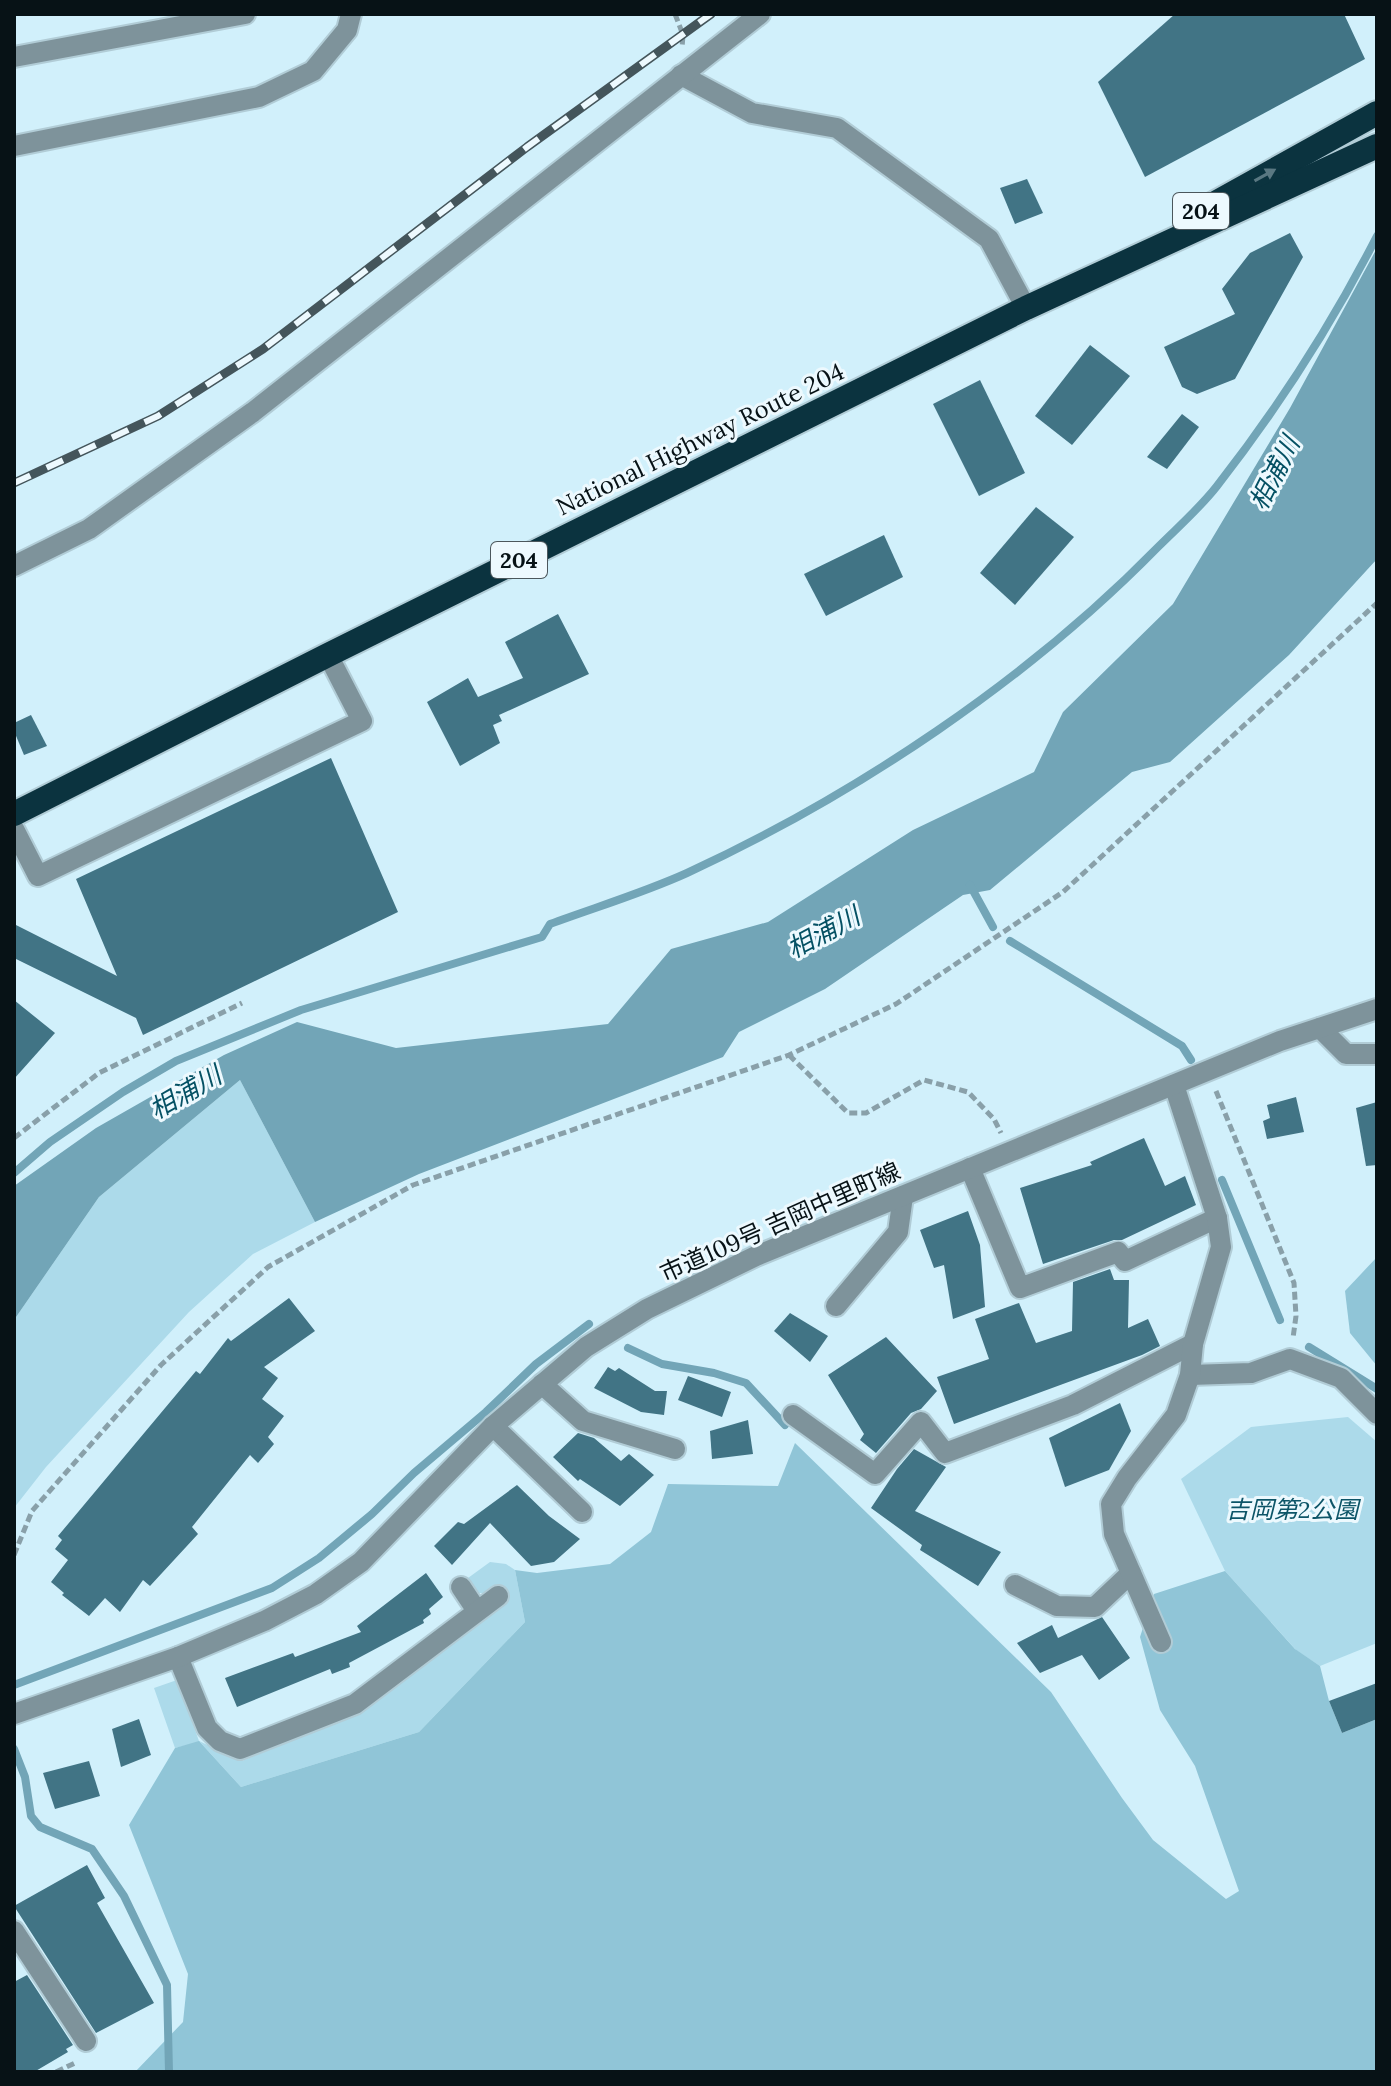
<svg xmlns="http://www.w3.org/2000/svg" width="1391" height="2086" font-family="Lora,'Noto Sans JP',serif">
	<rect width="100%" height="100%" fill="#d1f0fb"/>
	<g fill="#acdaea">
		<path d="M240,1080L315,1222L253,1254L189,1312L46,1467L14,1508V1320L99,1197Z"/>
		<path d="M1348,1417L1377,1442V1643L1320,1666L1297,1651L1225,1571L1181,1479L1251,1427Z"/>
		<path d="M490,1562L506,1564L515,1570L525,1622L419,1732L241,1787L200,1742L175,1748L154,1688L177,1680L199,1741L242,1761L357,1714L502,1604L492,1586L484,1593H478L468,1578Z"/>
	</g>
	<g fill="#90c5d7">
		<path d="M1377,1257V1366L1350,1333L1345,1291Z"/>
		<path d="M795,1443L1051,1692L1122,1798L1153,1840L1226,1899L1239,1891L1195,1766L1160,1710L1140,1637L1154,1594L1225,1571L1295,1649L1320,1666L1329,1701L1342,1733L1377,1719V2072H135L183,2022L188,1974L129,1825L175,1748L199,1741L241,1787L419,1732L525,1622L515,1570L537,1573L610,1564L651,1532L668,1484L778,1486Z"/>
	</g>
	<path fill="#72a5b7" d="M1377,248V559L1289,655L1170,762L1132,772L990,890L963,895L825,989L739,1032L723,1057L419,1174L315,1222L240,1080L99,1197L14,1320V1186L96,1128L224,1055L297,1022L396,1048L608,1024L671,949L768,922L913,830L1034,772L1063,712L1173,604L1290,408Z"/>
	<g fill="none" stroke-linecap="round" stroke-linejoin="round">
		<g stroke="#72a5b7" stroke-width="8">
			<path d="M970,885L993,927"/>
			<path d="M1010,941L1182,1046L1191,1060"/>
			<path d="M14,1173L50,1142L123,1092L176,1061L301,1010L542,937L550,924C596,907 643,893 687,873C856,795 1028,680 1158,547C1178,527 1200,508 1217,486C1278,408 1332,324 1377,236"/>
			<path d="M1222,1180L1280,1320"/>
			<path d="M1309,1347L1377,1389"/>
			<path d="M628,1348L662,1364L714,1373L746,1383L785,1425"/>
			<path d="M14,1685L272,1588L319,1558L372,1514L414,1473L486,1412L536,1364L589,1324"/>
			<path d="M14,1749L25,1777L31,1816L40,1827L92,1849L124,1896L167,1985L169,2072"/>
		</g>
	</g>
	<g fill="#417485">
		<path d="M1175,14H1344L1365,59L1145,177L1098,82Z"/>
		<path d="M1027,179L1043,213L1015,224L1000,188Z"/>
		<path d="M1290,233L1303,257L1235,379L1197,394L1182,387L1164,347L1235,314L1222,289L1250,253Z"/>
		<path d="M1090,345L1130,376L1072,445L1035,416Z"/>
		<path d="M980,380L1025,473L979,496L933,404Z"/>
		<path d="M1182,414L1199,427L1167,469L1147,457Z"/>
		<path d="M1036,507L1074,537L1015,605L980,573Z"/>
		<path d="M884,535L903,577L826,616L804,574Z"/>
		<path d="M558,614L589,674L499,715L502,721L493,725L500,743L460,766L427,702L468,678L478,697L523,678L505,642Z"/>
		<path d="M31,715L47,746L24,755L14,731V723Z"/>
		<path d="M331,758L398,912L143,1035L136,1018L14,958V924L117,976L76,879Z"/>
		<path d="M14,1000L55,1033L14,1079Z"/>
		<path d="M1296,1097L1304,1132L1267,1139L1263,1121L1270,1118L1267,1105Z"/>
		<path d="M1377,1102V1165L1366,1166L1356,1108Z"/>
		<path d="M1144,1138L1165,1186L1185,1176L1196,1205L1122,1240H1114L1043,1264L1020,1188L1092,1165L1090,1162Z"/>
		<path d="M968,1211L980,1245L985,1307L953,1319L944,1265L934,1268L920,1230Z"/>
		<path d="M1110,1269L1114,1280H1129L1128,1328L1148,1319L1160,1346L1142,1355L954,1424L937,1377L989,1359L975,1319L1019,1303L1036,1343L1072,1331L1073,1282Z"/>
		<path d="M289,1298L315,1331L264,1367L278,1378L262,1399L284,1416L268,1437L274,1444L258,1463L250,1455L192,1527L198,1534L150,1586L143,1580L120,1612L105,1598L89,1616L62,1595L64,1593L51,1582L68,1560L55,1549L62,1540L58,1536L196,1371L200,1374L228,1338L231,1341Z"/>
		<path d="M790,1313L828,1336L810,1362L774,1331Z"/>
		<path d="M886,1337L937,1391L921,1409L911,1413L876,1453L860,1440L864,1434L828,1375Z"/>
		<path d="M608,1367L615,1371L619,1368L655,1391H667L664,1415L641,1412L594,1388Z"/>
		<path d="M688,1376L731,1392L722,1417L678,1400Z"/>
		<path d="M1120,1403L1131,1431L1109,1470L1065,1487L1049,1438Z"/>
		<path d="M748,1420L753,1454L712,1459L710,1431Z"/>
		<path d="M578,1433L594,1438L621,1461L629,1454L654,1475L620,1506L580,1479L578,1481L553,1457Z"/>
		<path d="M914,1449L946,1467L915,1511L1001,1552L978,1586L920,1550L922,1545L871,1508L897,1469Z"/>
		<path d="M517,1485L549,1516L580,1539L554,1562L531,1566L490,1523L452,1565L434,1546L458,1522L464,1524Z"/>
		<path d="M426,1573L443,1597L429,1609L431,1614L423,1620L424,1623L349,1663L350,1667L332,1674L330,1669L237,1707L225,1678L293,1653L295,1657L361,1632L357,1626Z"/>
		<path d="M1102,1617L1130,1658L1099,1680L1082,1655L1040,1673L1017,1643L1052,1625L1058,1638Z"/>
		<path d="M1377,1683V1719L1342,1733L1329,1701Z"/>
		<path d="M139,1719L151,1755L121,1767L112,1729Z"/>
		<path d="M89,1761L100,1796L55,1809L43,1773Z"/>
		<path d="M87,1865L105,1898L97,1903L154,2003L96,2033L14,1906Z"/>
		<path d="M27,1975L73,2045L66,2049L68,2052L34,2072H14V1982Z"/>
	</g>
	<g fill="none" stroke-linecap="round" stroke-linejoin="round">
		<g stroke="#b1ccd6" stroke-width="24">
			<g id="minor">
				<path d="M14,57L245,14"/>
				<path d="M681,75L752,113L837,128L989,239L1026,308"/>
				<path d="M14,146L259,97L313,71L347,30L351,14"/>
				<path d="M14,566L89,529L253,412L760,14"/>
				<path d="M14,829L38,876L362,721L328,655"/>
				<path d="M1320,1028L1346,1054H1377"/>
				<path d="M970,1168L1020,1288L1118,1252L1125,1261L1217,1218"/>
				<path d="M836,1306L898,1232L903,1196"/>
				<path d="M1190,1375L1251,1373L1290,1359L1341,1378L1377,1414"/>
				<path d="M542,1384L583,1421L675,1449"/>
				<path d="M793,1415L875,1474L921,1422L945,1453L1073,1405L1193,1344"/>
				<path d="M493,1426L582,1512"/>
				<path d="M1015,1585L1057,1606L1095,1607L1131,1573"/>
				<path d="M461,1587L477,1611"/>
				<path d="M1161,1642L1114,1534L1111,1504L1127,1478L1176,1415L1190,1375L1193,1344L1221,1247L1217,1218L1174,1085"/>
				<path d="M178,1657L207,1728L220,1741L240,1749L355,1704L498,1596"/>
				<path d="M14,1714L178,1657L264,1621L316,1594L361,1562L493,1426L586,1347L647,1309L756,1256L1280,1041L1377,1009"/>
				<path d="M14,1931L86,2041"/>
			</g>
		</g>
		<g stroke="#b1ccd6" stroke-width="28">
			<g id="highway">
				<path d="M1192,216L1377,113"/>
				<path d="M14,814L328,655L1026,308L1377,146"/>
			</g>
		</g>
		<g stroke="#89a0a9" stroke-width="5" stroke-dasharray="8 4" stroke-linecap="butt">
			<path d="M675,14L683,35L682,48"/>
			<path d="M789,1055L848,1113H866L924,1080L968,1092L994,1119L1001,1133"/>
			<path d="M1216,1091L1294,1283L1296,1316L1293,1338"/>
			<path d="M14,1138L99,1073L242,1003"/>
			<path d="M14,1555L32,1511L161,1365L268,1267L413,1185L789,1055L896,1004L1063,892L1377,603"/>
			<path d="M56,2072L77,2062"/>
		</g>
		<use href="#minor" stroke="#7e939b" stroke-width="20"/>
		<use href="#highway" stroke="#0b333f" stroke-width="24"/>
		<g stroke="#44555b" stroke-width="9">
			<path id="rail" d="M14,483L158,416L263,349L527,147L711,14"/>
		</g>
		<use href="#rail" stroke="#edf9fe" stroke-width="6" stroke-dasharray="18" stroke-linecap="butt"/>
	</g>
	<defs><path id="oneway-solid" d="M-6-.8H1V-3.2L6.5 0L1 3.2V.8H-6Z" transform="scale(2)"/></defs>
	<use fill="#5a7882" href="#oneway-solid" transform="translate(1265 175) rotate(-29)"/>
	<g text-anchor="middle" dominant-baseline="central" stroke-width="6" stroke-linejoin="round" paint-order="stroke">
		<g fill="#edf9fe" stroke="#4c575c" stroke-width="2">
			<rect x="1173" y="193" width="56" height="36" rx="6"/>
			<rect x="491" y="542" width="56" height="36" rx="6"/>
		</g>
		<g font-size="22" font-weight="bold" fill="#071216">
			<text x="1201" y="211">204</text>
			<text x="519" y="560">204</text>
		</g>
		<g font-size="24" fill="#071216" stroke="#edf9fe">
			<text transform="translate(700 439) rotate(-26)">National Highway Route 204</text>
			<text transform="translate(780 1222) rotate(-24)">市道109号 吉岡中里町線</text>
		</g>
		<g font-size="24" font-style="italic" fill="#0d5568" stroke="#edf9fe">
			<text x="1292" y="1509">吉岡第2公園</text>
		</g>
		<g font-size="26" font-style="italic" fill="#055164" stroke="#edf9fe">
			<text transform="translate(1274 473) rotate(-63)">相浦川</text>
			<text transform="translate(823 932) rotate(-28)">相浦川</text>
			<text transform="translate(185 1092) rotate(-30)">相浦川</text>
		</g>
	</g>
	<rect width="1391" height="2086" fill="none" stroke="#071216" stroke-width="32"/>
</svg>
